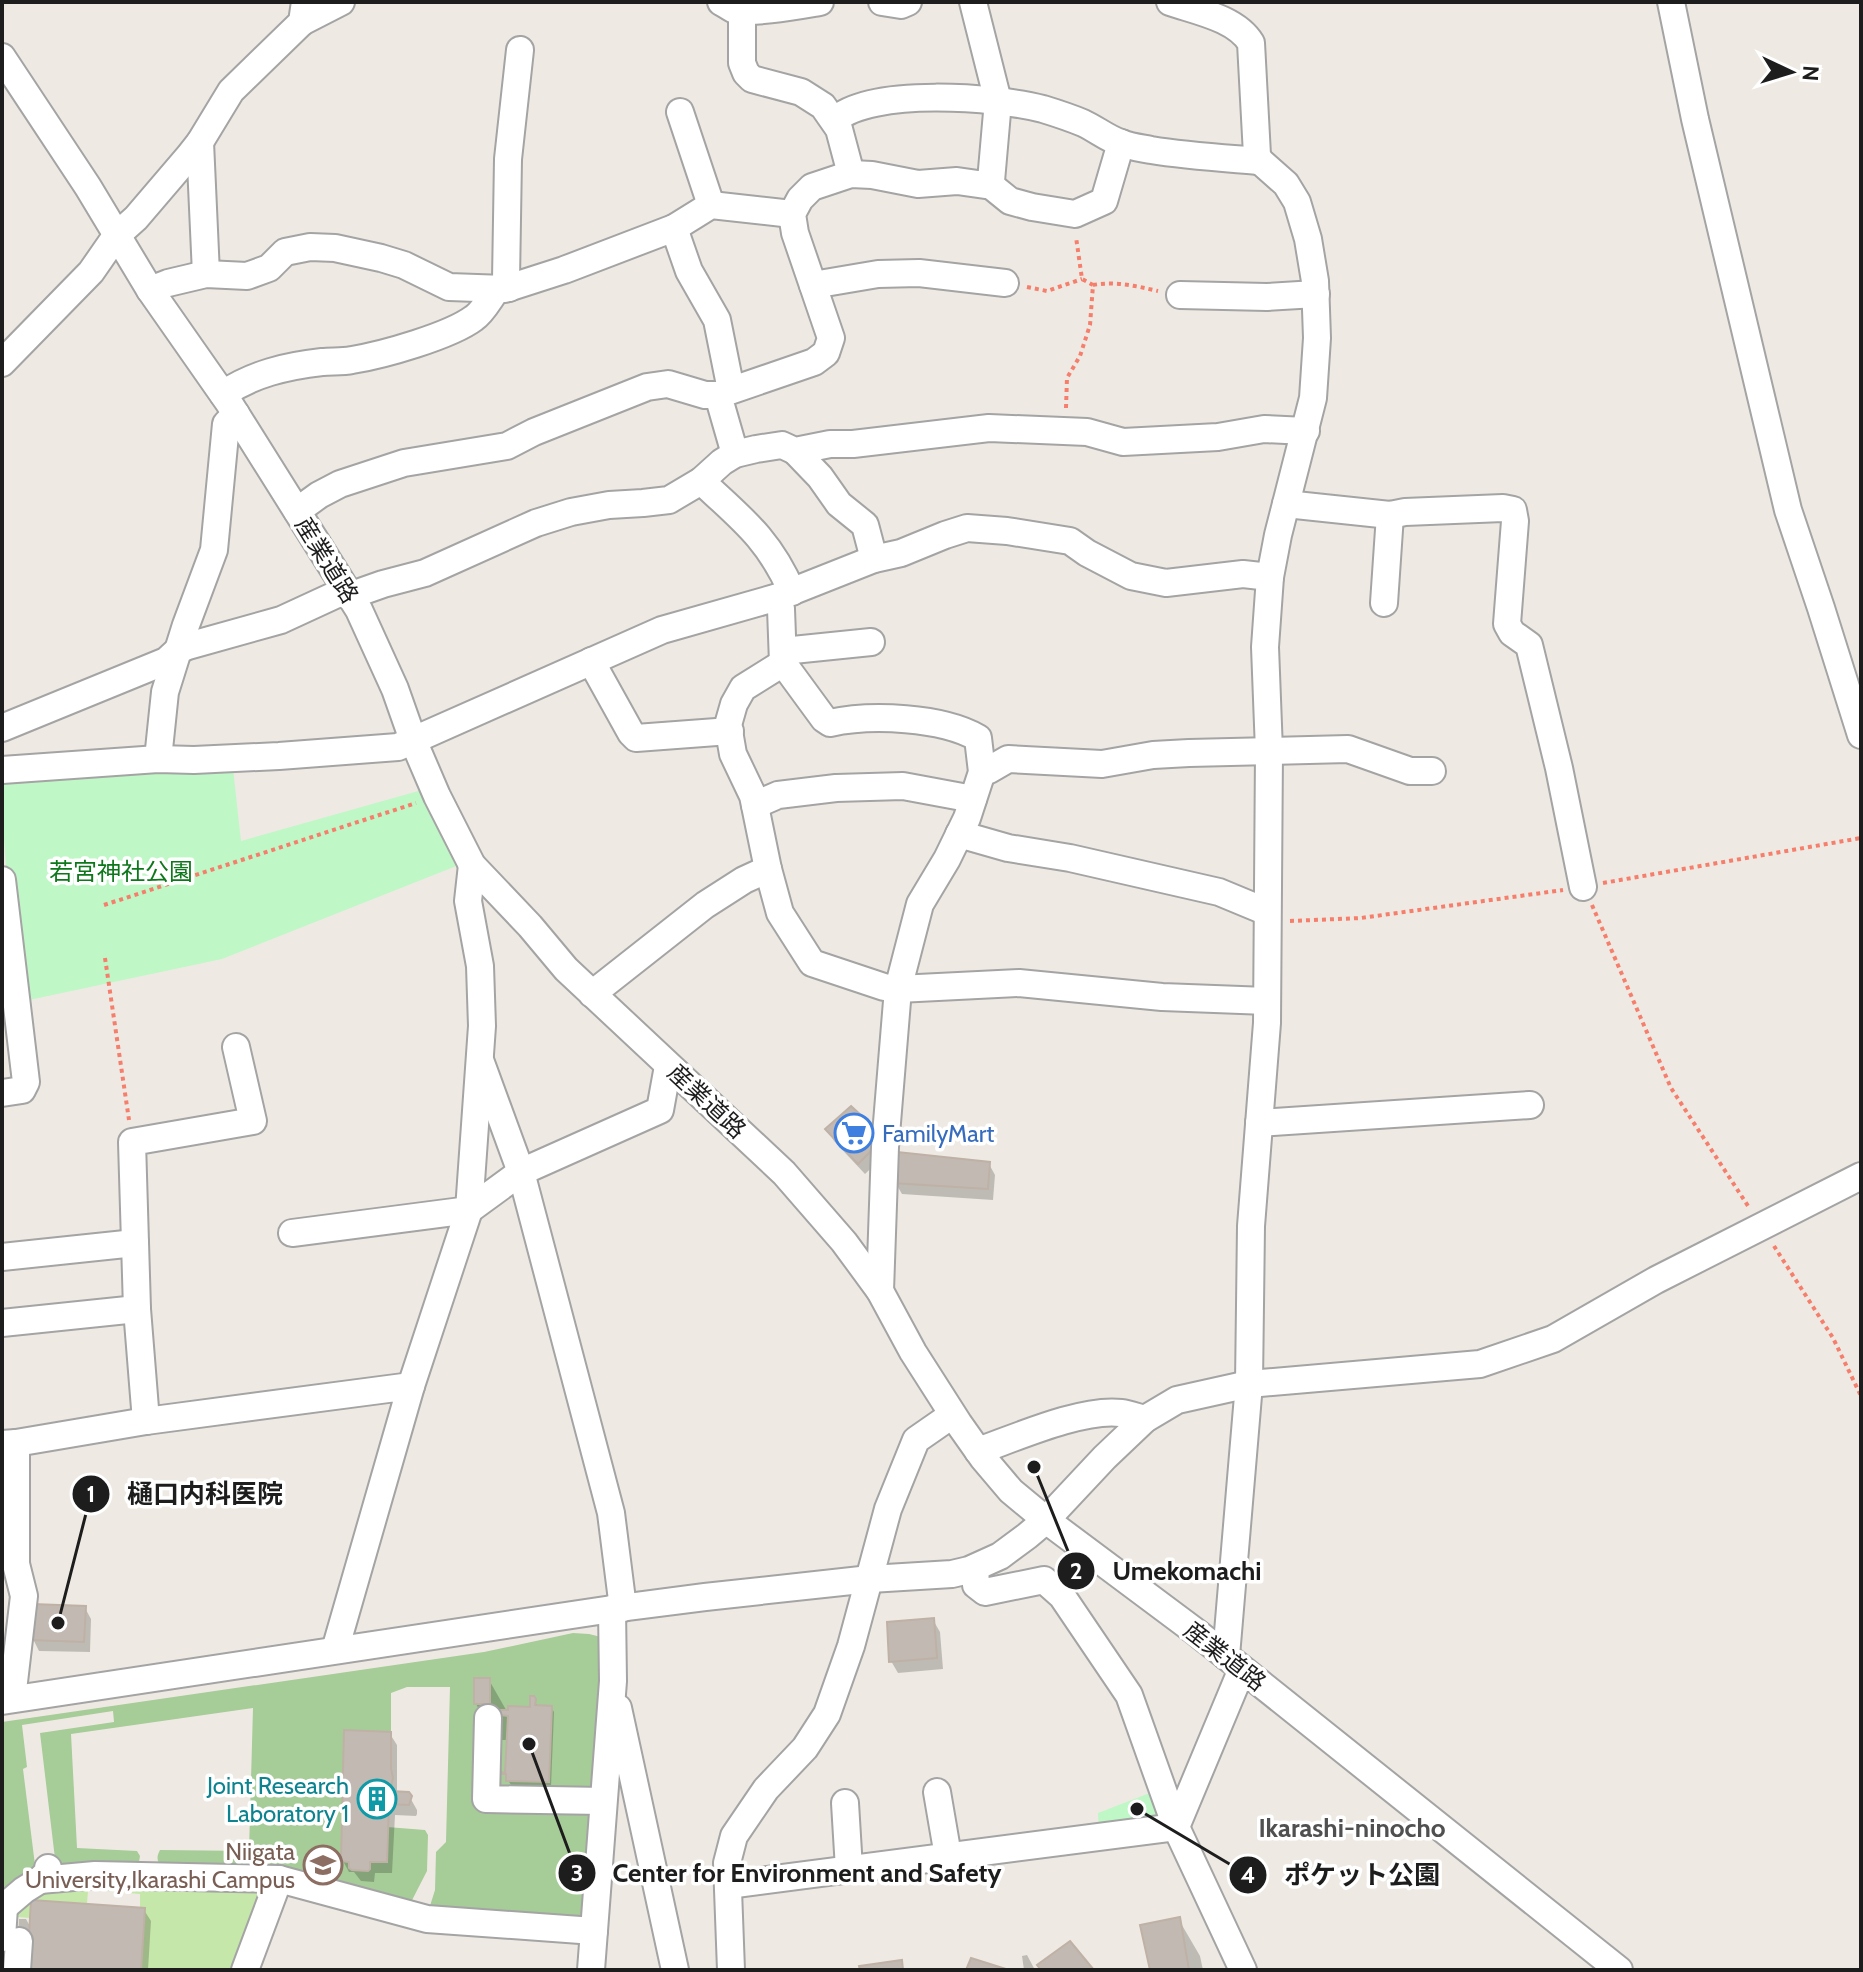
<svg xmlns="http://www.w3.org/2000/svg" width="1863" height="1972" font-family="Cabin,'Noto Sans JP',sans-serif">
	<rect width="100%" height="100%" fill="#eeeae3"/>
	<g fill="#c6e7aa">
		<path d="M84,1884L88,1891L87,1904L31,1901L30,1918L17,1917L14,1913L37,1894Z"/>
		<path d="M107,1885L266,1889L242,1970H141L145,1908L140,1907V1894L107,1891L103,1889Z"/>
	</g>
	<path fill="#a6cc98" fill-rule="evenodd" d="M573,1633L589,1634L601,1637L605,1648L607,1685L588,1905L586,1918L579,1921C526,1919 472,1918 420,1909C376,1902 333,1884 290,1875C248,1866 204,1868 162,1868C157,1862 156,1857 160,1850L249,1851L253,1708L71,1734L77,1848L137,1851L140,1856L139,1862L133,1868L56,1867L40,1733L114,1722L113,1711L22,1725L27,1767L23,1769L36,1873L2,1896V1722L484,1652ZM407,1687H450L446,1842L436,1852L435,1890L429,1909L409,1906L427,1871L428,1835L425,1830L387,1827V1862H370V1869L367,1871L352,1870L349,1868V1862L341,1861L344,1730L391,1732V1693ZM531,1696L536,1699L535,1705L552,1706L549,1782L507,1781L506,1774H501L505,1773L508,1716L500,1715L501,1710H508L509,1706L530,1707Z"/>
	<g fill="#c0f7c6">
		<path d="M232,759L241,841L429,788L464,863L222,959L15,1003L2,807V767Z"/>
		<path d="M1160,1789L1169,1818L1099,1832L1098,1813Z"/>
	</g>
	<g fill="#0003">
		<path d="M827,1129L890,1150L865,1174L834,1141Z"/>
		<path d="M989,1164L995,1175L993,1200L902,1194L895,1182Z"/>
		<path d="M85,1608L91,1619L90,1652L39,1651L33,1639Z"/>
		<path d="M933,1620L940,1632L943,1669L898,1673L891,1661Z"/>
		<path d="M489,1680L509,1715L532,1709L534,1700L538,1707H551L554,1712L551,1787L511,1785L508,1780L509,1740H497L476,1704Z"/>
		<path d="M390,1734L397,1745V1793L408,1794L417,1810V1814L416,1816L395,1815L392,1873H375L374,1882L361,1881L354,1872H349L343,1861Z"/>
		<path d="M144,1910L151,1921L148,1970H29L18,1934L19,1919H26L31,1928Z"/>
		<path d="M1179,1920L1200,1956L1203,1970H1152Z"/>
		<path d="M1027,1955L1035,1970H1024L1022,1956Z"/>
	</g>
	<g fill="#c2bab2" stroke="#bfb1a6" stroke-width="2">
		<path d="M851,1106L885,1137L858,1164L825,1129Z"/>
		<path d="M897,1152L990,1162L988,1189L893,1183Z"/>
		<path d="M32,1604L86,1606L84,1642L31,1640Z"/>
		<path d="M934,1618L937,1658L889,1662L887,1622Z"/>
		<rect x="474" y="1678" width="16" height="26"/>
		<path d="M530,1696H534L536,1699L535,1705L552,1706L549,1782L506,1781V1774H501V1772L505,1773L508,1716L500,1715L501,1710H508V1706L530,1707Z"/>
		<path d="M344,1730L391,1732V1769L393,1778L390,1791L409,1792L412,1796L409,1805L389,1804L387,1862H370V1869L368,1871L352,1870L349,1868V1862L341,1861Z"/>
		<path d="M31,1900L145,1908L141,1970H27Z"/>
		<path d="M1180,1917L1189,1970H1150L1140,1925Z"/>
		<path d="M1070,1941L1094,1970H1041L1037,1965Z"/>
		<path d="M971,1958L1009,1970H966Z"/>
		<path d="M902,1960L903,1970H860L859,1966Z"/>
	</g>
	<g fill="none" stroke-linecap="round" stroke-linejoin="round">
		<g stroke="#a4a4a4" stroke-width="30">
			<g id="minor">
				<path d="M721,2C725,4 729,7 733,9C749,15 802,5 820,2"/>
				<path d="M742,2V63L746,73L752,79L801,92L823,106L839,129L851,174"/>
				<path d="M882,2L901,5L908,2"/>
				<path d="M1170,2C1196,11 1236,18 1251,43L1257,155L1260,161L1286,184L1297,202L1308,239L1315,281L1317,338L1313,398L1278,535L1270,577L1265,647L1269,751L1267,1023L1251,1226L1249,1384L1226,1656"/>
				<path d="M1671,2L1695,119L1788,510L1821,608L1861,735"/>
				<path d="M302,22L341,2"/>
				<path d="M2,57L88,187L150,290L229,403L359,610L395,689L413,740L437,796L472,865L530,926L566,969L784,1173L844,1242L880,1291L913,1352L959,1424L983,1458L1011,1491L1046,1520L1196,1632L1619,1970"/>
				<path d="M680,112L711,205"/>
				<path d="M835,120C871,87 997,97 1043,109C1056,113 1071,118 1083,123C1096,129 1108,139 1121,143C1131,147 1141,148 1151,150C1187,156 1224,158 1260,161"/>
				<path d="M200,142L206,274"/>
				<path d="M989,184L1010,201L1032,207L1075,214L1104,201L1121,143"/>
				<path d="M674,228L689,271L717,320L731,390"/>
				<path d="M813,285L878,274L919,273L1005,283"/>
				<path d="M509,288L506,280L508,159L520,50"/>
				<path d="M150,290L168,283L206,274L247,276L269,268L285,252L310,247L335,248L381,258L404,265L449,287L505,289L564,270L674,228L711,205L792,214"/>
				<path d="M1180,295L1267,297L1316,294"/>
				<path d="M2,363L91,272L116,236L136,218L189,156L200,142L231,91L302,22L305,2"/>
				<path d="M223,394C253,374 286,366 322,362C332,361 342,362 352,360C383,355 450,336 474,318C483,312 490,298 497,289"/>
				<path d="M795,451L820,477L839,504L865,525L874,559"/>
				<path d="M735,454L718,395L814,362L826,353L831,338L795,233L792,214L800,199L812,187L851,174L872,175L918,184L957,181L985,185L989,184L991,181L998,101L973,2"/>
				<path d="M701,481C742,519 769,539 792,592"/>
				<path d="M1286,504L1390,515L1405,512L1503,508L1513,510L1515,521L1507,624L1512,633L1529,645L1559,768L1583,887"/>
				<path d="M297,511L319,495L340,484L404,463L507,446L534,432L647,387L668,384L705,395H718"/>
				<path d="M349,596L383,584L425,573L536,523L571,512L609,505L643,503L669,500L701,481L722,462L735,454L756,449L782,445L795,451L830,444H853L989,428L1087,432L1123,442L1218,437L1264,429L1306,431"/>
				<path d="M778,597L781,609L783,663L824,719L830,723C871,714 942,717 978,738L982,772L967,818L947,859L920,904L898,989L885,1147L880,1291"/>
				<path d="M1384,603L1390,515"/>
				<path d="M783,651L871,642"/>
				<path d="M591,661L631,733L636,738L730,731"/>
				<path d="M783,663L743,688L734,704L728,725L733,754L753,796L768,869L780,913L812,963L884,987L898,989L1019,983L1162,997L1267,1001"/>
				<path d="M2,728L166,661L178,650L188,646L281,620L346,590"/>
				<path d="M158,759L165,692L186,625L214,550L226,424L236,414"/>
				<path d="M2,770L158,759L194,760L279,756L398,747L662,630L778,597L874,559L901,553L945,535L967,528L1007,531L1070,541L1087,553L1131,576L1166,583L1243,574L1270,577"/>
				<path d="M982,772L989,770L1008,759L1102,764L1153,755L1189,753L1348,749L1410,771H1432"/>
				<path d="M755,805L778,795L836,788L903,786L973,799"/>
				<path d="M959,834L1008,848L1070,858L1219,892L1260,909L1267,910"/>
				<path d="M2,880L26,1082L22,1090L2,1093"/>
				<path d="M592,994L705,905L744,880L768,869"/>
				<path d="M480,1060L521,1172L611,1513L623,1608"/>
				<path d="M1259,1123L1530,1105"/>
				<path d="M292,1233L469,1210L521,1172L660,1110L668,1066"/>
				<path d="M2,1257L135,1243"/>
				<path d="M2,1323L137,1309"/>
				<path d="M411,1386L469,1210L482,1026L480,966L468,901L472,865"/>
				<path d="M146,1421L137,1309L132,1142L253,1121L236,1047"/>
				<path d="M16,1443L146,1421L411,1386L335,1650"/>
				<path d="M2,1444L16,1443V1564L24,1596L12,1699"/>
				<path d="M978,1451C1015,1438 1082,1408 1121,1413C1129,1414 1137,1417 1145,1419"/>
				<path d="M975,1568L976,1585L985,1592L1044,1580L1062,1596L1129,1695L1176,1827L1243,1970"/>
				<path d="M2,1701L612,1609L705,1597L870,1579L952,1574L969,1570L1000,1556L1027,1536L1046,1520L1105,1457L1145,1419L1177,1400L1249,1384L1480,1364L1553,1339L1656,1280L1861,1176"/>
				<path d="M618,1708L675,1970"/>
				<path d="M488,1718L486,1799L603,1801"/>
				<path d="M937,1792L948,1856"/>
				<path d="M845,1803L849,1869"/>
				<path d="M40,1880L95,1875L279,1879L427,1919L594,1931"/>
				<path d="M728,1885L1176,1827L1242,1669"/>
				<path d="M2,1907H4L24,1890L40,1880L48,1872V1868"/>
				<path d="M2,1938L4,1907"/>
				<path d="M17,1970L19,1941"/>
				<path d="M245,1970L279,1879"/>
				<path d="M591,1970L613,1681L612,1609"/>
				<path d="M731,1970L727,1863L734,1836L766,1789L805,1748L827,1714L851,1646L888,1509L916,1440L952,1415"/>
			</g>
		</g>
		<g stroke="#f57f6c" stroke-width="4" stroke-dasharray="4 4" stroke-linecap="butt">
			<path d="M1093,285C1116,281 1136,286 1158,291"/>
			<path d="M1027,287L1047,291L1082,279"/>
			<path d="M1066,408L1067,378L1080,356L1090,325L1093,285L1082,279L1076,237"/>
			<path d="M1603,883L1861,838"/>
			<path d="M104,905L416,803"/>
			<path d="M1592,905L1671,1088L1750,1209"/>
			<path d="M1290,921L1361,918L1563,890"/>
			<path d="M105,958L129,1120"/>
			<path d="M1774,1246L1833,1338L1861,1396"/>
		</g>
		<use href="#minor" stroke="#fff" stroke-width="26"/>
	</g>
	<defs>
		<g id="supermarket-ring" transform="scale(2)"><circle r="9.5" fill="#fff" stroke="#3f7fe0" stroke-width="1.5"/><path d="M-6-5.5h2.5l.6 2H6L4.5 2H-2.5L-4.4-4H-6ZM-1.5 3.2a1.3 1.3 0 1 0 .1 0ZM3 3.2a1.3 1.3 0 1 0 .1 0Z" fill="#3f7fe0"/></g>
		<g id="building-ring" transform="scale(2)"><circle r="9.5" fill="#fff" stroke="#0f9aa8" stroke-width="1.5"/><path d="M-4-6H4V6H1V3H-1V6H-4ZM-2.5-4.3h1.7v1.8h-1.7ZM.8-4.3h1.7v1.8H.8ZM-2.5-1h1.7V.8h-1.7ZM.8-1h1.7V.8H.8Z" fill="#0f9aa8"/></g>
		<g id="university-ring" transform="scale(2)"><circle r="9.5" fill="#fff" stroke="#8d6e63" stroke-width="1.5"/><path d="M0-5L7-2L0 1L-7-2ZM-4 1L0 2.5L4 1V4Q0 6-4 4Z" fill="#8d6e63"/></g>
	</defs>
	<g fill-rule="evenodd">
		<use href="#supermarket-ring" x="854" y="1133"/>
		<use href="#building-ring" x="377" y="1799"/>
		<use href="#university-ring" x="323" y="1865"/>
	</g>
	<g text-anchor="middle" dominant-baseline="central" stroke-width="7" stroke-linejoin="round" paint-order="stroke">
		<g font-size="24" fill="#1d1d1d" stroke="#fff">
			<text transform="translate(327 560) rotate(58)">産業道路</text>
			<text transform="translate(707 1101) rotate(43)">産業道路</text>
			<text transform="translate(1225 1656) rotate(38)">産業道路</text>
		</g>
		<g font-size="24" fill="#0f771b" stroke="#fff">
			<text x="121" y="871">若宮神社公園</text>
		</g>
		<g font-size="24" fill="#366cbe" stroke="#fff" text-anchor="start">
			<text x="882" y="1133">FamilyMart</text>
		</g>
		<g font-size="24" fill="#0d838f" stroke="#fff" text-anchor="end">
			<text x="349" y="1785">Joint Research<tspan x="349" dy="28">Laboratory 1</tspan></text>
		</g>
		<g font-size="24" fill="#785e54" stroke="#fff" text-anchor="end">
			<text x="295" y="1851">Niigata<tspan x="295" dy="28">University,Ikarashi Campus</tspan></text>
		</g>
		<g font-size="26" font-weight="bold" fill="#505050" stroke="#fff">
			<text x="1352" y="1828">Ikarashi-ninocho</text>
		</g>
	</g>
	<path fill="none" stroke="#1d1d1d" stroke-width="3" d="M58 1623L91 1494M1034 1467L1076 1571M529 1744L577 1873M1137 1809L1248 1875"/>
	<g fill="#1d1d1d" stroke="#fff" stroke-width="3">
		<circle cx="58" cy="1623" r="8"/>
		<circle cx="1034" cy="1467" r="8"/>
		<circle cx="529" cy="1744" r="8"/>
		<circle cx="1137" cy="1809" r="8"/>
		<circle cx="91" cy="1494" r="20"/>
		<circle cx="1076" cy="1571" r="20"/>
		<circle cx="577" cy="1873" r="20"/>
		<circle cx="1248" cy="1875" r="20"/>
	</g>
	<g font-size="24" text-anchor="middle" font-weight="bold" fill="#fff">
		<text x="91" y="1502">1</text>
		<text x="1076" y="1579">2</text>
		<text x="577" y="1881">3</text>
		<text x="1248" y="1883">4</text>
	</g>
	<g font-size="26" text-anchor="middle" font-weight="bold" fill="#1d1d1d" stroke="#fff" stroke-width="7" stroke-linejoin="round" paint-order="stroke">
		<text x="205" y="1503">樋口内科医院</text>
		<text x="1187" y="1580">Umekomachi</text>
		<text x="807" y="1882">Center for Environment and Safety</text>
		<text x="1362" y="1884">ポケット公園</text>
	</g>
	<rect width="1863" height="1972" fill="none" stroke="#1d1d1d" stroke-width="8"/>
	<g transform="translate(1791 72) rotate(94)" stroke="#ffffff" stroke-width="6" paint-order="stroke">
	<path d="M0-6L14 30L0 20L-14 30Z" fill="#1d1d1d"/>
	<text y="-12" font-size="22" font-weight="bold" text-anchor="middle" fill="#1d1d1d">N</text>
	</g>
</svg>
